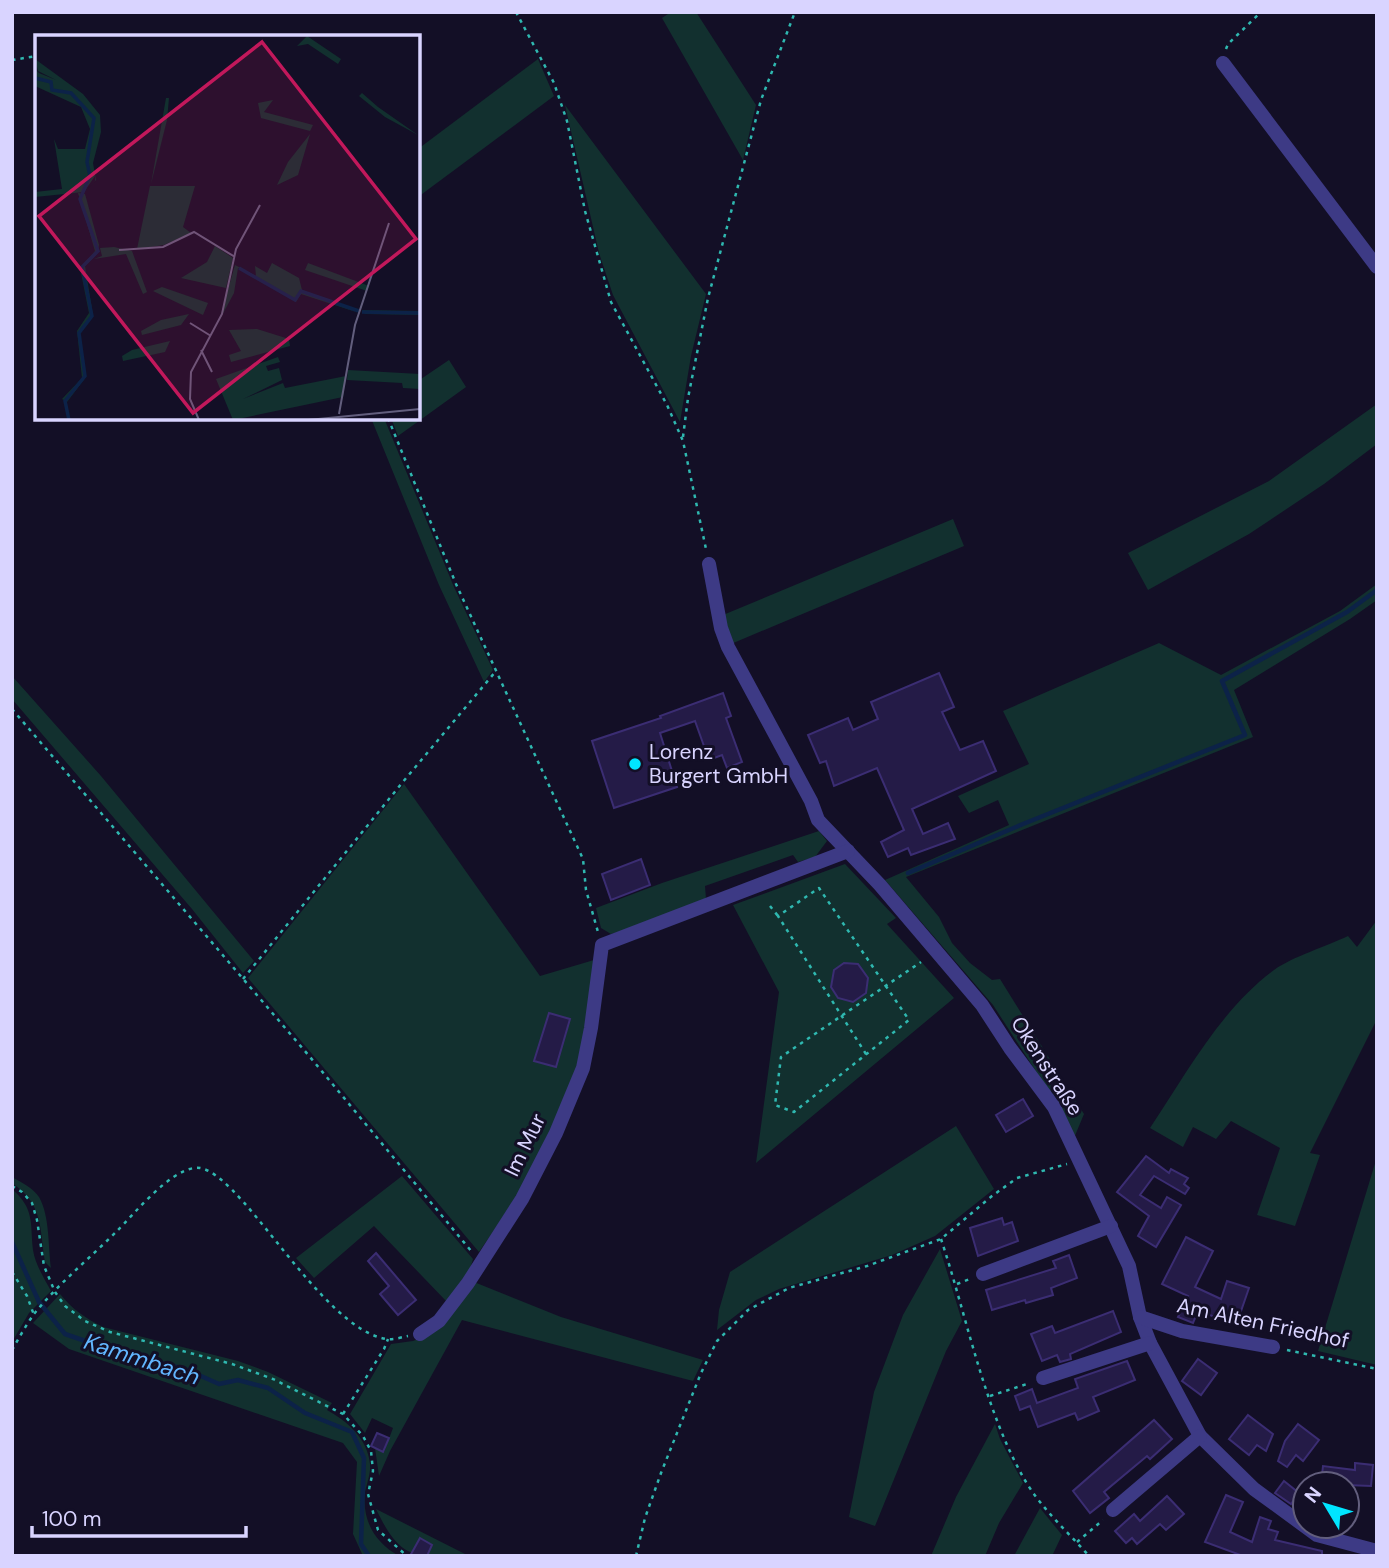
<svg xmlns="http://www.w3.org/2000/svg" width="1389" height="1568" font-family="'DM Sans',sans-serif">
	<rect width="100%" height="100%" fill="#130f26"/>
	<g fill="#12302f">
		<path d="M671,12H696L756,105L743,160L662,18Z"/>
		<path d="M538,59L554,96L418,197V149Z"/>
		<path d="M565,105L706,294L691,356L680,422L613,295L599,253Z"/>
		<path d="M449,360L466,387L398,436L391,418H418V381Z"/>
		<path d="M1377,404V444L1324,484L1249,534L1148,590L1128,553L1269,481Z"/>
		<path d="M371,418H384L454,587L493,670L484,682L439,585Z"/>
		<path d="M953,519L964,546L731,644L723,615Z"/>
		<path d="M1377,584V600L1350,619L1234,690L1253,737L906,877L939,917L952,943L970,963L992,980L1000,979L1084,1114L1074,1138L1037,1073L993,1005L885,880L1009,825L998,800L969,813L958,796L1029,764L1003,711L1159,643L1221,675L1340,611Z"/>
		<path d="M12,676L101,776L254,961L243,973L192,909L12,699Z"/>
		<path d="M404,784L540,976L594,960C590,999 588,1040 575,1077C553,1140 517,1198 479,1252L248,978Z"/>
		<path d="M819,831L827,841L815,857L798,862L793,855L705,886L706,899L626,930L611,934L601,928L596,908L662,883Z"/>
		<path d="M845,864L896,918L887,924L954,998L756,1163L779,992L733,905Z"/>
		<path d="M1377,920V1019L1310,1153L1320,1155L1295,1226L1257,1215L1280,1148L1231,1121L1216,1139L1193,1127L1183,1147L1150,1128C1186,1074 1221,1009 1274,970C1292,957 1327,946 1348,936L1357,947Z"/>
		<path d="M956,1126L994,1189L935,1236L892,1255L779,1289L756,1300L717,1330L719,1310L730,1272Z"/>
		<path d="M1377,1157V1365L1318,1351Z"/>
		<path d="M402,1176L473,1259L469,1273L448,1303L374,1226L314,1278L296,1258Z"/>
		<path d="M12,1177C21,1182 33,1188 39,1197C50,1216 48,1247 51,1268L45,1262C39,1227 44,1205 12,1183Z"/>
		<path d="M12,1189C35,1209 30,1223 33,1250C35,1264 44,1278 51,1291L29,1313L12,1342Z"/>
		<path d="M940,1249L962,1321L946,1351L875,1526L849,1517L874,1392L903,1315Z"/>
		<path d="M474,1282L561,1317L703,1360L693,1381L462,1320L390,1451L379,1476L375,1448L384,1452L393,1428L372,1418L365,1433L350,1414L391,1344L413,1341L426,1336Z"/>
		<path d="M60,1294C72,1309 85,1318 103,1327L238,1361L268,1372L332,1403L327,1410C347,1421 368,1439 370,1464C371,1473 367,1483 365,1492C362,1520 374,1542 399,1556H363L353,1534L357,1462L343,1443L69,1349L33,1323Z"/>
		<path d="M995,1424L1000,1439L1023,1483L999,1523L985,1556H931L956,1497Z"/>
		<path d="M1040,1508L1062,1535L1052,1556H1014Z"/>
		<path d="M376,1509L469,1556C415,1556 402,1563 376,1509Z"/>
	</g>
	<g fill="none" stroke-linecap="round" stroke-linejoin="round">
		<g stroke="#0c2248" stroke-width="4.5">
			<path d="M908,873L1023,824L1245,735L1222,681L1347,612L1377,590"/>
			<path d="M12,1242L39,1302L65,1334L123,1354L185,1369L219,1384L238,1380L268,1388L305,1413L352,1432L364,1458L361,1544L369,1556"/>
		</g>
	</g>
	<g fill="#241b47" stroke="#3b2d73" stroke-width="2">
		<path d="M939,673L954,707L942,712L960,750L983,741L996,771L912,809L923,834L948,823L955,839L911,855L908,848L888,857L881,842L904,830L877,768L834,786L826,761L820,763L808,735L848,718L853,730L878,719L871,702Z"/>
		<path d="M723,693L731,716L726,718L742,762L727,768L722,755L709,760L695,721L660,733L677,787L614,808L592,741L661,718L660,716Z"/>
		<path d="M641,859L650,885L611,900L602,874Z"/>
		<path d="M844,963L858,964L868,978L866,993L853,1002L838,998L831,987L834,970Z"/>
		<path d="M549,1013L570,1019L556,1067L534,1061Z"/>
		<path d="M1023,1099L1033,1116L1006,1132L996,1115Z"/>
		<path d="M1146,1156L1169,1173L1171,1169L1188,1178L1184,1184L1189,1188L1185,1194L1154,1176L1140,1195L1161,1208L1167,1197L1181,1205L1156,1247L1138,1236L1149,1216L1117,1192Z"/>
		<path d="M1002,1218L1004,1225L1012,1222L1018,1241L978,1256L970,1228Z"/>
		<path d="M1186,1237L1213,1251L1195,1287L1221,1299L1227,1281L1249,1288L1241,1311L1237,1310L1233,1323L1198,1311L1193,1323L1178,1317L1188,1296L1162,1284Z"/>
		<path d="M376,1253L416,1300L398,1315L380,1294L389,1286L368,1261Z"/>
		<path d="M1069,1255L1077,1278L1051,1288L1053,1295L1026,1303L1025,1300L992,1310L986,1290L1056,1268L1053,1261Z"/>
		<path d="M1113,1311L1121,1332L1070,1354L1071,1359L1060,1362L1057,1355L1042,1361L1031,1334L1052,1326L1055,1333Z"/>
		<path d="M1198,1359L1217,1373L1201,1395L1182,1381Z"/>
		<path d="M1127,1361L1135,1380L1093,1397L1099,1411L1078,1420L1075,1413L1038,1427L1030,1406L1020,1410L1015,1396L1032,1389L1037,1403L1078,1388L1075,1379Z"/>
		<path d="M1248,1415L1273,1434L1266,1451L1257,1445L1249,1455L1229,1439Z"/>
		<path d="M1154,1420L1172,1439L1150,1459L1147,1456L1104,1492L1109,1498L1090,1513L1073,1491Z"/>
		<path d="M1298,1424L1319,1440L1303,1461L1296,1455L1287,1467L1278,1461L1285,1441Z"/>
		<path d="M377,1433L389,1438L383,1452L371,1446Z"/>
		<path d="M1355,1463L1373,1465L1371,1486L1321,1484L1323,1466L1355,1470Z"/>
		<path d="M1284,1481L1299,1493L1291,1504L1275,1493Z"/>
		<path d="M1226,1495L1243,1502L1230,1532L1252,1542L1260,1517L1271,1521L1268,1529L1278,1532L1275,1540L1322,1551V1556H1243L1205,1542Z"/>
		<path d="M1167,1496L1184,1514L1166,1530L1160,1524L1137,1544L1132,1538L1126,1543L1115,1531L1134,1514L1140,1521Z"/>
		<path d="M420,1538L432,1545L427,1556H410Z"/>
	</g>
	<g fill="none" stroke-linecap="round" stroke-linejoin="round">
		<g stroke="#2fb8b0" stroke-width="2.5" stroke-dasharray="3.5 5" stroke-linecap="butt">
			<path d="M516,12L554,83L567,121L585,211L611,302L667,405L683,441L706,549"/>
			<path d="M1226,49L1228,44L1261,12"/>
			<path d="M12,60L37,56"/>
			<path d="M388,418L456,584L583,859L586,890L598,932"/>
			<path d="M683,437L688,398L708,298L761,100L795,12"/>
			<path d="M12,709L310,1057L472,1252"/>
			<path d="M770,906L778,916"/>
			<path d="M243,979L402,783L496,671"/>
			<path d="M866,1054L778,916L819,888L909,1020L794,1112L775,1105L781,1057C828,1025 875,993 921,962"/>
			<path d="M12,1186L22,1192L32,1203L37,1220L44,1266L55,1292L65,1306L85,1321L110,1332L232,1364L273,1379L343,1414L363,1436L371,1451L373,1471L368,1494L378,1530L407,1556"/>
			<path d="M941,1239C967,1317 985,1413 1026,1482C1043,1510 1067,1531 1089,1556"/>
			<path d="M12,1272L27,1296L34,1315"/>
			<path d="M957,1284L970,1279"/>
			<path d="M12,1350C19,1338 26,1325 34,1314C58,1284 90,1258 117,1231C135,1213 168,1172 194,1168C236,1160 319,1330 387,1339C394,1340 402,1337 408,1336"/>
			<path d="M1287,1350L1377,1369"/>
			<path d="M990,1396L1030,1383"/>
			<path d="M343,1414L384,1349L388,1339"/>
			<path d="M1077,1542L1103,1520"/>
			<path d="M636,1556L645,1518L661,1473L701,1373L717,1341L748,1310L789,1288L867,1266L941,1239L992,1196L1017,1178L1067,1164"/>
		</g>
		<g stroke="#3d3a85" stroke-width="14">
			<path d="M1223,63L1377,267"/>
			<path d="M709,564L721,628L728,647L811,801L818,820L880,885L982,1005L1010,1048L1054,1107L1129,1266L1140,1317L1150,1343L1200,1436L1254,1489L1317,1535L1377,1551"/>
			<path d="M983,1274L1111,1226"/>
			<path d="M1140,1317L1182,1331L1273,1347"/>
			<path d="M420,1334L439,1321L468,1283L522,1199L556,1133L583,1068L591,1028L602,945L848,851"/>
			<path d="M1043,1378L1150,1343"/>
			<path d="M1113,1510L1200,1436"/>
		</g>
	</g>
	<circle fill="#00e5ff" stroke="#130f26" stroke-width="2.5" cx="635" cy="764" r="7"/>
	<g text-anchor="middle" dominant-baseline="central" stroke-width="6" stroke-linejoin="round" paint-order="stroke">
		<g font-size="21" fill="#d9d4ff" stroke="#130f26" text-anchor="start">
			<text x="649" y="752">Lorenz<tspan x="649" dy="24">Burgert GmbH</tspan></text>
		</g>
		<g font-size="21" fill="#d9d4ff" stroke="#130f26">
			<text transform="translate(1047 1066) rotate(57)">Okenstraße</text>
			<text transform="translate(525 1145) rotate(-64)">Im Mur</text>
			<text transform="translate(1263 1323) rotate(12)">Am Alten Friedhof</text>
		</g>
		<g font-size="23" font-style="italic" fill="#62b6ff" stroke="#130f26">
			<text transform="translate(142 1359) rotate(18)">Kammbach</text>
		</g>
	</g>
	<g transform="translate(35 35)">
		<rect width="385" height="385" fill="#130f26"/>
		<path d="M272,1L306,24L303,29L273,9L262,11ZM0,24L48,59L65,80L66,97L58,128L61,145L52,155L60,146V141L49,157L0,162V157L27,154L19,104L23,114H50L55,94L46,72L0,51V34L4,38L21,45L3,36ZM327,58L343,72L383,100L350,82L324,61ZM131,63H134L132,85L116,149ZM238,65L229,77L278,90L275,96L226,83L223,68ZM275,99L263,140L242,150L253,127ZM115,151H160L148,192L156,198L129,210L102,214ZM43,158L50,159L64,210L62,219L50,231L58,280L45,298L51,342L32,367L27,364L47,343L42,296L54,278L45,233L60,216ZM180,211L198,223L191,253L146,243L172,227ZM79,212L97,216L112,257L108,259L91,219L59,224L67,221L65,213ZM237,228L264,243L267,255L324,278L266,259L261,267L203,233L199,258L184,286L200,230L221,241L220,231L232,238ZM273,228L334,251L332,256L270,235ZM127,252L173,268L168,280L118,256ZM327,275L385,276V280L330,279ZM154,279L146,290L107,300L106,296L126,285ZM222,294L254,304L255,311L196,327L194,320L206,316L194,295ZM135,306L130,317L88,326L87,321L97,315ZM243,322L245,327L231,331L233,336L244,333L247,345L208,364L248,348L250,353L311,341L308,362L198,385L181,344ZM313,335L385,339V354L368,353L367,348L312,345Z" fill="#12302f"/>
		<path fill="none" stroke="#0c2248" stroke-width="3.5" d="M0,43L16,47L17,55L36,58L59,83L52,127L55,141L45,164L63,216L47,232L57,281L44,298L50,341L30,366L34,385M204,233L260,265L266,256L324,276M327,277L385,278"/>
		<path fill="none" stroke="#625e7d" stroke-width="2" d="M84,215L128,212L159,197L200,222M155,288L176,301M166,315L177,337M304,379L320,290L354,188M164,385L155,364L156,337L187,279L201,214L225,170M273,385L385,374"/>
		<path fill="#c2185b" fill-opacity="0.15" stroke="#c2185b" stroke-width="3.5" d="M227,7L381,204L158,378L4,181Z"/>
		<rect width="385" height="385" fill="none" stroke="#d9d4ff" stroke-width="3.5"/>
	</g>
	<rect width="1389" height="1568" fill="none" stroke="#d9d4ff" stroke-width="28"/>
	<g transform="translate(1326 1505) rotate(308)"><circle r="33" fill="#130f26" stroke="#625e7d" stroke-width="2"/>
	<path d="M0-5L12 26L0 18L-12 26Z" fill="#00e5ff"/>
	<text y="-10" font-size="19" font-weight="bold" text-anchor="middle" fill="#d9d4ff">N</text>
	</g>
	<path d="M32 1526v10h214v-10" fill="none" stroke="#d9d4ff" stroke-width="3.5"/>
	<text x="42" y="1526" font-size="21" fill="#d9d4ff" stroke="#130f26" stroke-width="5" paint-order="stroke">100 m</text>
</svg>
